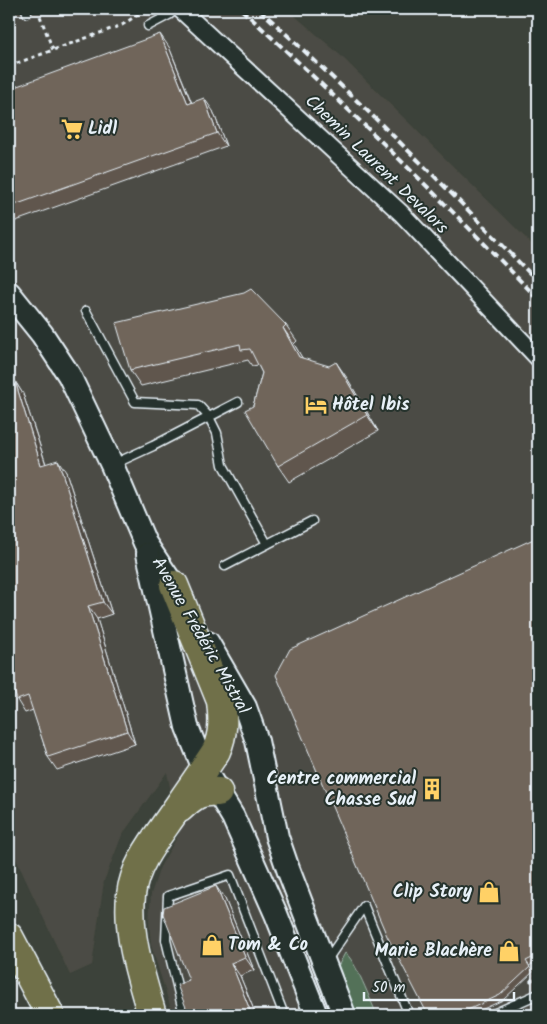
<svg xmlns="http://www.w3.org/2000/svg" width="547" height="1024" font-family="Kalam,sans-serif">
	<rect width="100%" height="100%" fill="#3c423a"/>
	<filter id="ink" filterUnits="userSpaceOnUse"><feTurbulence type="fractalNoise" baseFrequency=".02" numOctaves="2"/><feDisplacementMap in="SourceGraphic" scale="10" xChannelSelector="R" yChannelSelector="G"/><feConvolveMatrix kernelMatrix="1 2 1 2 8 2 1 2 1" color-interpolation-filters="sRGB"/></filter>
	<g filter="url(#ink)">
		<path fill="#4c4c44" d="M9,9H287L339,54L538,250V1015H173L151,945L149,922L151,894L160,867L179,834L167,772L122,835L104,881L92,965L70,975L9,844Z"/>
		<path fill="#537159" stroke="#9eb1a8" d="M345,953C355,959 371,1002 377,1015H356L337,968Z"/>
		<g fill="none" stroke-linecap="round" stroke-linejoin="round">
			<g stroke="#e8f1f8" stroke-width="11">
				<g id="service">
					<path d="M26,9L27,13"/>
					<path d="M148,26L169,15L176,9"/>
					<path d="M86,311L135,402L198,405L209,417L217,433L223,465L267,544"/>
					<path d="M114,464L153,446L238,402"/>
					<path d="M225,566L312,521"/>
					<path d="M327,960L364,906L409,1015"/>
					<path d="M184,1015L166,940L168,896L230,875L284,1015"/>
					<path d="M491,1015L538,994"/>
				</g>
			</g>
			<g stroke="#e8f1f8" stroke-width="20">
				<path id="minor" d="M180,9L401,213L538,358"/>
			</g>
			<g stroke="#e8f1f8" stroke-width="26">
				<g id="secondary">
					<path d="M9,293L42,334L69,375L112,465L145,543L183,600"/>
					<path d="M148,554L187,727L204,769L233,817L276,914L316,1015"/>
					<path d="M208,643L245,707L257,741L277,837L288,869L344,1015"/>
				</g>
			</g>
			<g stroke="#e8f1f8" stroke-width="31">
				<g id="motorway">
					<path d="M180,808C193,796 200,790 218,792"/>
					<path d="M9,937L50,1015"/>
					<path d="M152,1015C141,976 127,936 131,895C134,864 158,836 175,811C189,791 203,771 216,751C224,733 223,719 221,701L174,585"/>
				</g>
			</g>
			<g stroke="#e8f1f8" stroke-width="3" stroke-dasharray="4 4" stroke-linecap="butt">
				<path d="M40,16L53,50"/>
				<path d="M9,66L122,25L139,14"/>
				<path d="M530,982L538,973"/>
			</g>
			<use href="#service" stroke="#26332d" stroke-width="8"/>
			<use href="#minor" stroke="#26332d" stroke-width="16"/>
			<use href="#secondary" stroke="#26332d" stroke-width="22"/>
			<use href="#motorway" stroke="#70704a" stroke-width="28"/>
			<g stroke="#e8f1f8" stroke-width="4" stroke-dasharray="8 4" stroke-linecap="butt">
				<path d="M241,9C343,103 442,199 538,299"/>
				<path d="M259,9C355,97 448,188 538,282"/>
			</g>
		</g>
		<g fill="#60574d" stroke="#e8f1f8">
			<path d="M169,47L192,103L213,111L226,146L13,222L9,216V89Z"/>
			<path d="M286,325L297,341L294,344L302,358L347,378L378,431L289,482L278,466L253,406L262,373L258,365L252,366L248,360L141,386L130,370Z"/>
			<path d="M15,381L23,394L46,464L66,472L112,614L97,619L135,744L57,770L48,757L33,710L25,713L17,700Z"/>
			<path d="M538,537V961L529,966L533,972L503,1000L470,1015H428Z"/>
			<path d="M225,899L254,970L240,976L256,1015H189V980Z"/>
		</g>
		<g fill="#4e473f" stroke="#e8f1f8">
			<path d="M160,34L169,47L197,117L188,104Z"/>
			<path d="M204,98L213,111L226,146L217,133Z"/>
			<path d="M283,328L294,344L311,373L299,357Z"/>
			<path d="M336,362L347,378L378,431L367,415Z"/>
			<path d="M15,381L23,394L50,477L41,465Z"/>
			<path d="M58,460L66,472L112,614L103,602Z"/>
			<path d="M88,606L97,619L135,744L127,731Z"/>
			<path d="M216,886L225,899L254,970L245,957Z"/>
			<path d="M231,963L240,976L256,1015H252Z"/>
		</g>
		<g fill="#70655a" stroke="#e8f1f8">
			<path d="M160,34L188,104L204,98L217,133L9,207V89Z"/>
			<path d="M251,289L286,325L283,328L299,357L329,366L336,362L367,415L278,466L245,410L253,406L262,373L250,349L241,350L240,344L130,370L116,323L244,293Z"/>
			<path d="M15,381L41,465L58,460L103,602L88,606L127,731L48,757L28,696L17,700L9,676V383Z"/>
			<path d="M538,537V955L526,961L530,967L500,995L457,1015H428L387,936L276,675L290,649Z"/>
			<path d="M216,886L245,957L231,963L252,1015H189L177,985L189,980L163,914L164,907Z"/>
		</g>
	</g>
	<defs>
		<g id="supermarket-bare" transform="scale(1.725)"><path d="M-6-5.5h2.5l.6 2H6L4.5 2H-2.5L-4.4-4H-6ZM-1.5 3.2a1.3 1.3 0 1 0 .1 0ZM3 3.2a1.3 1.3 0 1 0 .1 0Z" fill="#ffd166" stroke="#26332d" stroke-width="2.5" paint-order="stroke"/></g>
		<g id="hotel-bare" transform="scale(1.725)"><path d="M-6-4.5h1.5V1H6V5H4.5V3h-9V5H-6ZM-4 0a1.8 1.8 0 1 1 3.6 0ZM.5 0V-2.5h3Q6-2.5 6 0Z" fill="#ffd166" stroke="#26332d" stroke-width="2.5" paint-order="stroke"/></g>
		<g id="building-bare" transform="scale(1.725)"><path d="M-4-6H4V6H1V3H-1V6H-4ZM-2.5-4.3h1.7v1.8h-1.7ZM.8-4.3h1.7v1.8H.8ZM-2.5-1h1.7V.8h-1.7ZM.8-1h1.7V.8H.8Z" fill="#ffd166" stroke="#26332d" stroke-width="2.5" paint-order="stroke"/></g>
		<g id="shop-bare" transform="scale(1.725)"><path d="M-5-2.5h2.3a2.7 3.5 0 0 1 5.4 0H5L5.5 6h-11ZM-1.5-2.5h3a1.5 2.3 0 0 0-3 0Z" fill="#ffd166" stroke="#26332d" stroke-width="2.5" paint-order="stroke"/></g>
	</defs>
	<g fill-rule="evenodd">
		<use href="#supermarket-bare" x="72" y="129"/>
		<use href="#hotel-bare" x="316" y="405"/>
		<use href="#building-bare" x="432" y="789"/>
		<use href="#shop-bare" x="489" y="892"/>
		<use href="#shop-bare" x="212" y="945"/>
		<use href="#shop-bare" x="509" y="951"/>
	</g>
	<g text-anchor="middle" dominant-baseline="central" stroke-width="4" stroke-linejoin="round" paint-order="stroke">
		<g font-size="18" font-weight="bold" fill="#e8f1f8" stroke="#26332d" text-anchor="start">
			<text x="88" y="129">Lidl</text>
			<text x="332" y="405">Hôtel Ibis</text>
			<text x="416" y="779" text-anchor="end">Centre commercial<tspan x="416" dy="21">Chasse Sud</tspan></text>
			<text x="472" y="892" text-anchor="end">Clip Story</text>
			<text x="228" y="945">Tom &amp; Co</text>
			<text x="492" y="951" text-anchor="end">Marie Blachère</text>
		</g>
		<g font-size="18" fill="#e8f1f8" stroke="#26332d">
			<text transform="translate(376 165) rotate(44)">Chemin Laurent Devalors</text>
			<text transform="translate(200 636) rotate(60)">Avenue Frédéric Mistral</text>
		</g>
	</g>
	<rect width="547" height="1024" fill="none" stroke="#26332d" stroke-width="30"/>
	<rect x="15" y="15" width="517" height="994" fill="none" stroke="#e8f1f8" stroke-width="2" filter="url(#ink)"/>
	<path d="M364 992v8h150v-8" fill="none" stroke="#e8f1f8" stroke-width="2.5"/>
	<text x="372" y="992" font-size="15" fill="#e8f1f8" stroke="#26332d" stroke-width="4" paint-order="stroke">50 m</text>
</svg>
